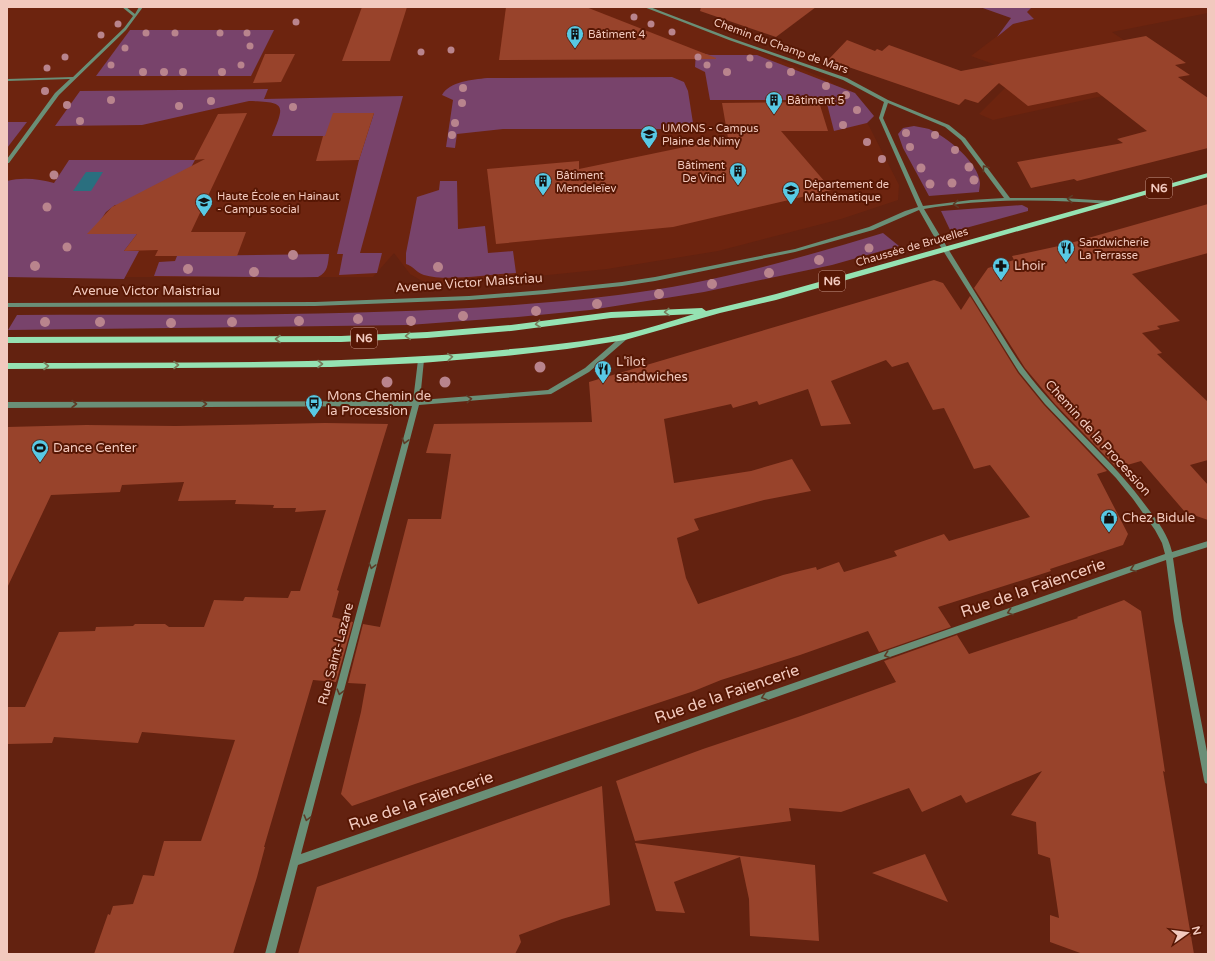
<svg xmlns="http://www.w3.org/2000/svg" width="1215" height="961" font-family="'Varela Round',sans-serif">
	<rect width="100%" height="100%" fill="#632210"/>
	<g fill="#6d240f">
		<path d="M7,7H646L730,39L828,80L850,96L869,126L899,185L898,200L841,219L718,251L607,269L487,281L429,285L410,274L394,253L373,277H7Z"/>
		<path d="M1032,7H1208V13L1112,32L1180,79L993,120L979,114L1006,87L974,75L999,66L971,56L1013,24L1034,19L1027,12Z"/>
	</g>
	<g fill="#78436b">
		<path d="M980,7H1032L1027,12L1034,19L1013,24L997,37L1011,18Z"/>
		<path d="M130,30H274L251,76H96Z"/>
		<path d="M696,52L710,55H757L855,93L874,116L867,123L834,131L826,100H710L705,72L695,67Z"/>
		<path d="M672,77L684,82L688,91L693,123L689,127L678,129H503L457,134L455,148L446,147L453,100L442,95C450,81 472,80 487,78Z"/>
		<path d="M268,89L264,99L403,96L360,253H382L377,273L339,275L343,254H337L359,160L374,113L325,136H272C285,104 286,102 249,101L142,125L55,126L80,91Z"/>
		<path d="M7,122H27L7,148Z"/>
		<path d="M914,126C919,127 925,128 929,129C947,137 979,163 980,183C980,186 979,190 979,192L929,196L903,148L898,134L903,128Z"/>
		<path d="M69,160H195L171,204L115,205L106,212L100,221L99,234H137L124,251H139L124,279L7,277V181C23,177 39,179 54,183Z"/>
		<path d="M440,181H457L458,229L485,226L488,253L513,251L516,273C491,274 447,282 424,275C417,273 413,266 406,264V253L417,197L439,190Z"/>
		<path d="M1022,205L1028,208V211L951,232L941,211Z"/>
		<path d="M883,233L899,246L832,265L704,292L590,310L518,317L409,325L8,330L17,315C217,314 419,319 618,295C709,284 797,259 883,233Z"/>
		<path d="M329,254C328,264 328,272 318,277C263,278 209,276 154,276L159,262L175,261L177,256Z"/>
	</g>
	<path fill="#2a6f7f" d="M86,172H103L91,191H73Z"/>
	<g fill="#98432b" fill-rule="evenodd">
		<path d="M362,7H407L390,61H342Z"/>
		<path d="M506,7H586L716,58V59L499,60Z"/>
		<path d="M701,7H816L776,37L700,11Z"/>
		<path d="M1146,36L1186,63L1175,65L1190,75L1178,77L1208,98V148L1077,181L1074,179L1031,188L1017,162L1123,143L1117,139L1147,131L1097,92L1028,106L999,83L978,103L965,99L959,105L828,60L847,40L875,51L877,49L882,51L889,45L961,71Z"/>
		<path d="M265,54H295L281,82L253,83Z"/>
		<path d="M819,102L828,131H781L832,190L673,227L496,244L487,169L579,161V169L728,138L722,103Z"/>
		<path d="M247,113L191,232H246L237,256H155L158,250L124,251L137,234H87L112,207L205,159L194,160L218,114Z"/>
		<path d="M333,113H374L359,160L316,161L323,136H325Z"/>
		<path d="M1208,204V253L1132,274L1180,321L1157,326L1160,329L1142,333L1162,353L1157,354L1208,402V460L1190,465L1208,485V520L1185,512L1141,461L1117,468L1055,404L1025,368L974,288L988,268L1014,260L1012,256L1068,244H1067Z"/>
		<path d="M934,280L943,283L961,310L970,296L1018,373L1044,405L1107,471L1097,474L1128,534L1123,545L1050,569L1051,571L938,607L951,627L879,652L868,631L800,655L721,680L694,691L415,784L352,806L341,794L361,712L366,684L348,683L363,624L380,627L408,519H441L451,454L426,453L434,424L592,422L589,382ZM886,360L892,367L908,362L933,410L944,408L974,469L990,465L1030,517L949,541L944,534L894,551L897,556L844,572L839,562L817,570L816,567L783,575L698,604L686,578L677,538L699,530L694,519L764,500L811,491L792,459L751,471L674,483L664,419L731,404L733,408L757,401L759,405L808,389L821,426L851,424L831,381Z"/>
		<path d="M325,423L388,424L337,590L339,591L332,617L353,622L336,682L313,680L264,847H265L257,877L233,954H94L108,914L110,915L113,906L133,904L143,875L154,876L164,841H201L235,740L142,732L138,743L54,737L52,743L7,744V707H25L59,632L95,631L96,627L133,626L135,624H165L169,627H204L214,600L243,601L245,597L288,598L291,591H300L326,510L295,512L296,508H273L274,505L235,504L236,500L178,501L184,482L122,485L120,492L51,495L7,588V427L86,425L176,426Z"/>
		<path d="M1124,600L1141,611L1165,772L1163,771L1194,954H1083L1050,942V915L1059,918L1050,858L1038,854L1036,822L1011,815L1042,771L966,803L961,795L922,812L909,788L841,812L789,808L791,821L635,841L616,781L703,749L798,717L896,682L884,661L957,635L969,654L1078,618L1077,617Z"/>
		<path d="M602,786L610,905L562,919L519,935L521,942L515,954H298L317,887Z"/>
		<path d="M635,843L815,865L819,941L750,936L749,899L740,857L674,882L685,913L656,911Z"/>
		<path d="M925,854L948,902L872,873Z"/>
	</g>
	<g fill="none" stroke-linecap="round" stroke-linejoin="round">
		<g fill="#6a8f77" fill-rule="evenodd">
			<path d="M122,7H126L135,14L139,7H143L126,30L59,95L9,163H7V159L55,93L70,79L7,81V79L73,77L124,28L133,16Z"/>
			<path d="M644,7H650L731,38L847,78L888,100L949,125L965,138L1010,198H1063L1111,201L1112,202L1109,204C1047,199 985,198 924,209C944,243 965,276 986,310C999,329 1010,350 1024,369C1061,419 1112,458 1149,510C1159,523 1168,535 1172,552L1208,541V547L1173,558L1182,621L1208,757V784L1205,783L1204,780L1174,621L1166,560L298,865L275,954H265L412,406L7,408V402L413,401L418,360L421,358L424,360L420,400L548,390L585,368L623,335H627L628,337L627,339L589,372L551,394L419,405L301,854L1165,554L1162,543L1155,530L1133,499L1116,478L1045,404L1019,372L932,233L919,210L873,230L795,252L655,281L622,286L545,294L469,300L315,306L7,307V303L315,302L469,296L545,290L622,282L655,277L795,249L869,227L905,211L918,207L879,118L884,102L843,80L729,40ZM888,103L945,127L961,140L1004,198L971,200L923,206L883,118Z"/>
		</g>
		<path fill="#95e2b2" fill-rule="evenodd" d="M1208,173V177L776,300L720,313L625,340L567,349L505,356L421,363L331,367L7,369V363C161,362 315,365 469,353C521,348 573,344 624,334C648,329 671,321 694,314L611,318L511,331L427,338L341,342L7,343V337L341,336L427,332L511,325L611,312L702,308L706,311L776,294Z"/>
	</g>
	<g fill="#b9848d">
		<circle cx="634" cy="17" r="3.5"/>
		<circle cx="296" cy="22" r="3.5"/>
		<circle cx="118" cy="24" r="3.5"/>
		<circle cx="651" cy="24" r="3.5"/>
		<circle cx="672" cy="32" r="3.5"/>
		<circle cx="146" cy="33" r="3.5"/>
		<circle cx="175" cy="33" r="3.5"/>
		<circle cx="220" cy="33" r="3.5"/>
		<circle cx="247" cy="33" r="3.5"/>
		<circle cx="101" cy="35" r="3.5"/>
		<circle cx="250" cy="46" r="3.5"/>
		<circle cx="125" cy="48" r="3.5"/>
		<circle cx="451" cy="50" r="3.5"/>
		<circle cx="421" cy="52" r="3.5"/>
		<circle cx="65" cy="57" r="3.5"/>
		<circle cx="698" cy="57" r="3.5"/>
		<circle cx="750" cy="58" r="3.5"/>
		<circle cx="111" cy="65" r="3.5"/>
		<circle cx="241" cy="65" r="3.5"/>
		<circle cx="707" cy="65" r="3.5"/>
		<circle cx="769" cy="65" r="3.5"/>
		<circle cx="47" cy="68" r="3.5"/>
		<circle cx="143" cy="72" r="4"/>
		<circle cx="164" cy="72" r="4"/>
		<circle cx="183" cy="72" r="4"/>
		<circle cx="222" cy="72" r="4"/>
		<circle cx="727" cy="72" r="4"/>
		<circle cx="791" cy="72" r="4"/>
		<circle cx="826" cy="86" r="4"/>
		<circle cx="463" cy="88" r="4"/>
		<circle cx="45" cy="91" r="4"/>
		<circle cx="846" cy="95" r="4"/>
		<circle cx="111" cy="100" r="4"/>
		<circle cx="211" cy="101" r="4"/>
		<circle cx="462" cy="103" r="4"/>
		<circle cx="67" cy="105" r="4"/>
		<circle cx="179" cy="106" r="4"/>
		<circle cx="293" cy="107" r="4"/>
		<circle cx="857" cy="110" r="4"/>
		<circle cx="80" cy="121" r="4"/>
		<circle cx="455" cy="123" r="4"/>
		<circle cx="843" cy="125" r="4"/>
		<circle cx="906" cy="133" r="4"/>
		<circle cx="452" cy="135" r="4"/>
		<circle cx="935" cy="135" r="4"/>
		<circle cx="867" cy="142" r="4"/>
		<circle cx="910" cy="147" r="4"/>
		<circle cx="955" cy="150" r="4"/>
		<circle cx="882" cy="159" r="4"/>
		<circle cx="969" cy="167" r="4.5"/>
		<circle cx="921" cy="168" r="4.5"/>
		<circle cx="54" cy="175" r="4.5"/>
		<circle cx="974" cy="180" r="4.5"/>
		<circle cx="952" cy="183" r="4.5"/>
		<circle cx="930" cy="184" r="4.5"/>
		<circle cx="47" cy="207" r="4.5"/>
		<circle cx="67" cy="247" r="4.5"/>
		<circle cx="869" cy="248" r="4.5"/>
		<circle cx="293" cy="255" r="5"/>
		<circle cx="819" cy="260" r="5"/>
		<circle cx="35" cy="266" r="5"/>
		<circle cx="438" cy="267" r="5"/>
		<circle cx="188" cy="269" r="5"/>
		<circle cx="254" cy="272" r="5"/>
		<circle cx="769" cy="273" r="5"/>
		<circle cx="712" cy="284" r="5"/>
		<circle cx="659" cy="294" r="5"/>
		<circle cx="597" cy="304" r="5"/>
		<circle cx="536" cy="311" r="5"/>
		<circle cx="463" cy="316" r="5"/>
		<circle cx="358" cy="319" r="5"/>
		<circle cx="299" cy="321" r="5"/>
		<circle cx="411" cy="321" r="5"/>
		<circle cx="45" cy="322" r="5"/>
		<circle cx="100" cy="322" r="5"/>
		<circle cx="232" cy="322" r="5"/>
		<circle cx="171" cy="323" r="5"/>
		<circle cx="540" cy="367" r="5.5"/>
		<circle cx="387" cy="382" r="5.5"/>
		<circle cx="445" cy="382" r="5.5"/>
	</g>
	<defs><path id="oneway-chevron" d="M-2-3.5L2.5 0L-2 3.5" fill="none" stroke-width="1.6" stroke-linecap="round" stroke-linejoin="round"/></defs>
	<g stroke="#5d3b26">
		<use href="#oneway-chevron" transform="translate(985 168) rotate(-127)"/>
		<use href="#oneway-chevron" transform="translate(1070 199) rotate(-176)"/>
		<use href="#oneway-chevron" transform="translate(956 204) rotate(175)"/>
		<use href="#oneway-chevron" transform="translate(469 399) rotate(-5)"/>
		<use href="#oneway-chevron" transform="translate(74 404)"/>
		<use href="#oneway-chevron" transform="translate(204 404)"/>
		<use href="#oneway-chevron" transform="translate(405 441) rotate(105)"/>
		<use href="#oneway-chevron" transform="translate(372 566) rotate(105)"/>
		<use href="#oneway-chevron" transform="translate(1133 569) rotate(160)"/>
		<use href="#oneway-chevron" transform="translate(1010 612) rotate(161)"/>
		<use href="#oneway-chevron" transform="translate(887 655) rotate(161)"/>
		<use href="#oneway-chevron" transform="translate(340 692) rotate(105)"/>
		<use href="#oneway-chevron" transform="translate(764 697) rotate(161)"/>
		<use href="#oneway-chevron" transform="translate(307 818) rotate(105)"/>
	</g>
	<g stroke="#767c5b">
		<use href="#oneway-chevron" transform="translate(667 312) rotate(177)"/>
		<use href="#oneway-chevron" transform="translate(538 324) rotate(173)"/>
		<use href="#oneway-chevron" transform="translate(408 336) rotate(177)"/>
		<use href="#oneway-chevron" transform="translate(278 339) rotate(180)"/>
		<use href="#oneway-chevron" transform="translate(450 357) rotate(-5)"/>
		<use href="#oneway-chevron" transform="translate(320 364)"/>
		<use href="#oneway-chevron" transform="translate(176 365)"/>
		<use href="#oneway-chevron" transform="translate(46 366)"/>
	</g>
	<defs>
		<g id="building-pin" transform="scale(0.9)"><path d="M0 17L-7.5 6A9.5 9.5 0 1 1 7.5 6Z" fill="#58c9e4" stroke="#571704"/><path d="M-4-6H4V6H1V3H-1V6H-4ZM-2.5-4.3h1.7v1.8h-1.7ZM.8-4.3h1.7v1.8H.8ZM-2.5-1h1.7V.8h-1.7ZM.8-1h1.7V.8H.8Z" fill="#111"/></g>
		<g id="university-pin" transform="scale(0.9)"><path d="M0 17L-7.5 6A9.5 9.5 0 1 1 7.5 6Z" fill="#58c9e4" stroke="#571704"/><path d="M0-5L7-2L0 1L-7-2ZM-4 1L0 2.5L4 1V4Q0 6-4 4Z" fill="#111"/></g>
		<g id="restaurant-pin" transform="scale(0.9)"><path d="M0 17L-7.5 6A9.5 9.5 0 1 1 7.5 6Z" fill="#58c9e4" stroke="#571704"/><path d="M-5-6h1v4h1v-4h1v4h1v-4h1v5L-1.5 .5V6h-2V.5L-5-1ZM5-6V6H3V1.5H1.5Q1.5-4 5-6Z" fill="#111"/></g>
		<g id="pharmacy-pin" transform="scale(0.9)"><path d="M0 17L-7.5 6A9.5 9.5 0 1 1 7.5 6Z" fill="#58c9e4" stroke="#571704"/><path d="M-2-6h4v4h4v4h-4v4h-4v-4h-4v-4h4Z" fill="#111"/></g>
		<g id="bus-pin" transform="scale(0.9)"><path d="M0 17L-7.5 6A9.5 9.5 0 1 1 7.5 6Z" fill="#58c9e4" stroke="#571704"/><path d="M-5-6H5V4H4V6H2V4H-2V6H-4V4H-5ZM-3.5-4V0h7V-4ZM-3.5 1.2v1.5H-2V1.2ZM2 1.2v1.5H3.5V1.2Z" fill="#111"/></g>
		<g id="stadium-pin" transform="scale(0.9)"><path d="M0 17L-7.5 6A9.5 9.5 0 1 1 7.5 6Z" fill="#58c9e4" stroke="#571704"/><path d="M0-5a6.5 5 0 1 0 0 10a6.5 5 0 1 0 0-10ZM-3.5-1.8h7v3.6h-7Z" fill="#111"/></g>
		<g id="shop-pin" transform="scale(0.9)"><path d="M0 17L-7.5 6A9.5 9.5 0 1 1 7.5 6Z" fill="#58c9e4" stroke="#571704"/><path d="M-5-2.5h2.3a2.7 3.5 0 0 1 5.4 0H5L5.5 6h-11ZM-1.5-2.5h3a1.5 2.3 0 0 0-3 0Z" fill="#111"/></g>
	</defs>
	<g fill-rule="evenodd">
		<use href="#building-pin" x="575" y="34"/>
		<use href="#building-pin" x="774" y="100"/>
		<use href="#university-pin" x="649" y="134"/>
		<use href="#building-pin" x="738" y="171"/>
		<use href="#building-pin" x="543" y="181"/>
		<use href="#university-pin" x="791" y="190"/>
		<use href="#university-pin" x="204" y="202"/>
		<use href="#restaurant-pin" x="1066" y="248"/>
		<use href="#pharmacy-pin" x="1001" y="266"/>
		<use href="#restaurant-pin" x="603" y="369"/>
		<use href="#bus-pin" x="314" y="403"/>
		<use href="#stadium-pin" x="40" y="448"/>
		<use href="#shop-pin" x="1109" y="518"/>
	</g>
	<g text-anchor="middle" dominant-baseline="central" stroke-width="4" stroke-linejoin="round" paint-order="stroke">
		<g font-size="11" fill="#f2c9be" stroke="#571704" text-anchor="start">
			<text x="588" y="34">Bâtiment 4</text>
			<text x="787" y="100">Bâtiment 5</text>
			<text x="662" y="128">UMONS - Campus<tspan x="662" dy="13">Plaine de Nimy</tspan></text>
			<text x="725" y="165" text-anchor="end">Bâtiment<tspan x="725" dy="13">De Vinci</tspan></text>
			<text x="556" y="175">Bâtiment<tspan x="556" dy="13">Mendeleïev</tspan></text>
			<text x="804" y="184">Département de<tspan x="804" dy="13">Mathématique</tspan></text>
			<text x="217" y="196">Haute École en Hainaut<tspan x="217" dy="13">- Campus social</tspan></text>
			<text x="1079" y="242">Sandwicherie<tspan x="1079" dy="13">La Terrasse</tspan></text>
		</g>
		<g font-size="11" fill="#f2c9be" stroke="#571704">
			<text transform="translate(781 46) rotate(20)">Chemin du Champ de Mars</text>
			<text transform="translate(912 247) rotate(-16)">Chaussée de Bruxelles</text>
		</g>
		<g fill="#571704" stroke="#c49486" stroke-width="1">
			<rect x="1146" y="178" width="26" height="20" rx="3"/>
			<rect x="819" y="271" width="26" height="20" rx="3"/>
			<rect x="351" y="328" width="26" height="20" rx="3"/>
		</g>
		<g font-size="12" font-weight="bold" fill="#f2c9be">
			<text x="1159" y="188">N6</text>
			<text x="832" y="281">N6</text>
			<text x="364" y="338">N6</text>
		</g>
		<g font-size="13" fill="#f2c9be" stroke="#571704" text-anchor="start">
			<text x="1014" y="266">Lhoir</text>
			<text x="616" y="362">L'îlot<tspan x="616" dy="15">sandwiches</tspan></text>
			<text x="327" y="396">Mons Chemin de<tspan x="327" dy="15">la Procession</tspan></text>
			<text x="53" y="448">Dance Center</text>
			<text x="1122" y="518">Chez Bidule</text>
		</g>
		<g font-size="13" fill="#f2c9be" stroke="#571704">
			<text transform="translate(469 283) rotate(-4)">Avenue Victor Maistriau</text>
			<text x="146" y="291">Avenue Victor Maistriau</text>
			<text transform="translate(1098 438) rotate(48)">Chemin de la Procession</text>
			<text transform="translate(336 654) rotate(-75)">Rue Saint-Lazare</text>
		</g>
		<g font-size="16" fill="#f2c9be" stroke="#571704">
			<text transform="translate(1033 588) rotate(-19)">Rue de la Faïencerie</text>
			<text transform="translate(727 694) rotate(-19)">Rue de la Faïencerie</text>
			<text transform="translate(421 801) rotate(-19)">Rue de la Faïencerie</text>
		</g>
	</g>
	<rect width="1215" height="961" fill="none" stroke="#f2c9be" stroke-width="16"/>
	<g transform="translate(1187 933) rotate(76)" stroke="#571704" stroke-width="3" paint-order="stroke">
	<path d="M0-3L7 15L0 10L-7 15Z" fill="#f2c9be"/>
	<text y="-6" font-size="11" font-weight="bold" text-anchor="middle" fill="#f2c9be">N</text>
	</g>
</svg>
